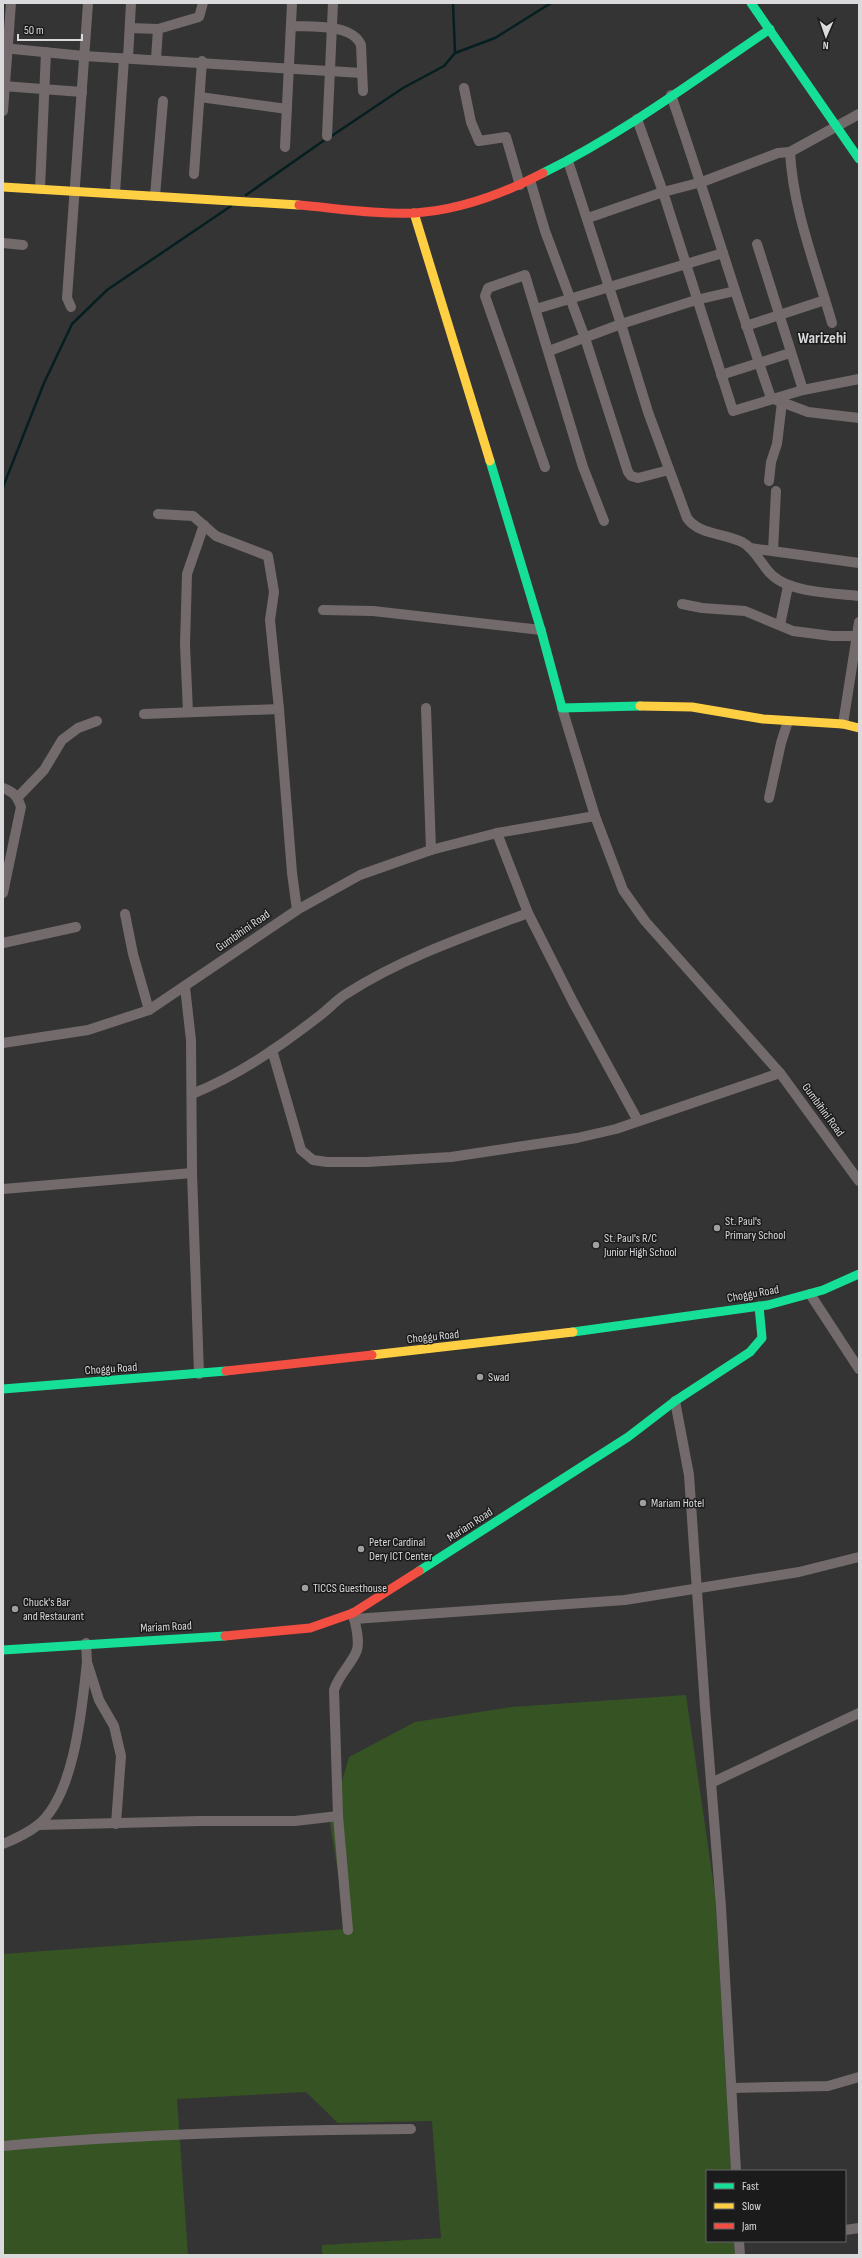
<svg xmlns="http://www.w3.org/2000/svg" width="862" height="2258" font-family="'Sofia Sans Condensed',sans-serif">
	<rect width="100%" height="100%" fill="#343434"/>
	<path fill="#365323" d="M686,1695L715,1894L731,2171H707V2241H734L735,2255H322V2245L441,2238L432,2121L338,2123L306,2092L177,2099L188,2255H3V1954L347,1929L330,1823L349,1757L415,1722L512,1707Z"/>
	<g fill="none" stroke-linecap="round" stroke-linejoin="round">
		<g stroke="#051f20" stroke-width="2.5">
			<path d="M455,53L495,38L551,3"/>
			<path d="M330,137L403,88L444,66L455,53L453,3"/>
			<path d="M246,195L326,139"/>
			<path d="M3,487L44,383L72,324L107,290L231,206"/>
		</g>
		<g stroke="#736a6c" stroke-width="10">
			<path d="M291,26C310,27 352,23 361,45L363,91"/>
			<path d="M130,28L158,29"/>
			<path d="M3,48L84,56L362,73"/>
			<path d="M128,58L131,3"/>
			<path d="M156,59L158,29L199,17L203,3"/>
			<path d="M3,86L82,92"/>
			<path d="M464,88L471,122L479,141L506,137L520,185"/>
			<path d="M671,95C706,196 736,298 771,398L808,412L859,418"/>
			<path d="M200,97L287,109"/>
			<path d="M3,111L11,3"/>
			<path d="M637,119L663,192L733,411L803,390L859,379"/>
			<path d="M327,136L333,3"/>
			<path d="M285,147L292,3"/>
			<path d="M194,174L202,61"/>
			<path d="M530,180L545,231L585,338L628,472L631,476L638,478L669,470"/>
			<path d="M40,189L46,52"/>
			<path d="M115,193L124,58"/>
			<path d="M155,196L163,101"/>
			<path d="M588,218L663,192L702,182L778,153L790,152"/>
			<path d="M3,243L23,245"/>
			<path d="M757,244L803,390"/>
			<path d="M735,291L696,300L621,324L648,412L687,518C699,535 724,533 742,542C756,549 762,567 773,576C792,593 834,593 859,596"/>
			<path d="M71,307L67,298L88,3"/>
			<path d="M536,309L723,253"/>
			<path d="M832,323C816,267 793,210 790,152L859,114"/>
			<path d="M746,326L825,300"/>
			<path d="M549,351L621,324L568,161"/>
			<path d="M721,375L790,353"/>
			<path d="M545,467L485,296L488,288L525,275L583,467L604,521"/>
			<path d="M769,481L771,462L777,444L782,402"/>
			<path d="M158,514L193,516L216,536L268,556L274,592L270,620L279,709L292,873L297,910"/>
			<path d="M750,548L859,563"/>
			<path d="M773,551L776,491"/>
			<path d="M682,604L702,608L745,611L793,631L832,636H859"/>
			<path d="M323,610L373,611L541,630"/>
			<path d="M780,625L788,586"/>
			<path d="M426,708L431,850"/>
			<path d="M562,708L595,816L623,890L645,921L780,1073L859,1181"/>
			<path d="M188,712L185,645L187,574L204,525"/>
			<path d="M144,714L279,709"/>
			<path d="M843,724L859,622"/>
			<path d="M3,788C14,792 17,796 21,807L3,893"/>
			<path d="M18,797L44,770L62,740L78,728L97,721"/>
			<path d="M769,798L781,743L788,721"/>
			<path d="M497,833L528,913L573,1002L638,1121"/>
			<path d="M125,914L133,954L149,1010"/>
			<path d="M3,943L76,927"/>
			<path d="M185,987L191,1040L192,1173L199,1374"/>
			<path d="M3,1043L88,1030L149,1010L297,910L360,875L431,850L497,833L595,816"/>
			<path d="M272,1050L301,1150L313,1160L327,1162H367L451,1157L577,1138L616,1129L780,1073"/>
			<path d="M192,1094C239,1075 279,1047 318,1017C328,1010 336,1000 346,994C402,958 466,936 528,913"/>
			<path d="M3,1189L192,1173"/>
			<path d="M810,1294L859,1369"/>
			<path d="M675,1401L689,1475L705,1707L721,1907L736,2171"/>
			<path d="M354,1619L625,1600L799,1572L859,1557"/>
			<path d="M86,1643L87,1662L99,1700L114,1726L121,1756L116,1824"/>
			<path d="M711,1783L859,1713"/>
			<path d="M38,1825L200,1821H295L338,1816"/>
			<path d="M3,1844C15,1839 28,1833 38,1825C75,1795 82,1707 87,1662"/>
			<path d="M348,1930L338,1816L334,1690C339,1674 352,1664 357,1650C360,1638 355,1624 353,1613"/>
			<path d="M732,2088L828,2086L859,2077"/>
			<path d="M3,2146C139,2134 275,2130 411,2129"/>
			<path d="M845,2230L859,2228"/>
			<path d="M739,2241L740,2255"/>
		</g>
		<g stroke="#16e098" stroke-width="9">
			<path d="M751,3L859,159"/>
			<path d="M543,173C624,133 696,79 770,29"/>
			<path d="M490,461L541,630L562,708L640,706"/>
			<path d="M573,1332L768,1305L823,1290L859,1274"/>
			<path d="M3,1389L226,1371"/>
			<path d="M419,1571L628,1437L675,1401L750,1352L762,1338L759,1306"/>
			<path d="M3,1650L225,1636"/>
		</g>
		<g stroke="#ffcf43" stroke-width="9">
			<path d="M3,187L299,205"/>
			<path d="M414,213L490,461"/>
			<path d="M640,706L692,707L763,719L843,724L859,728"/>
			<path d="M372,1355L573,1332"/>
		</g>
		<g stroke="#f24e42" stroke-width="9">
			<path d="M299,205C335,208 379,215 415,213C459,210 505,193 543,173"/>
			<path d="M226,1371L372,1355"/>
			<path d="M225,1636L310,1628L353,1613L419,1571"/>
		</g>
	</g>
	<g fill="#a0a0a1" stroke="#1b1b1c" stroke-width="1.5">
		<circle cx="717" cy="1228" r="4"/>
		<circle cx="596" cy="1245" r="4"/>
		<circle cx="480" cy="1377" r="4"/>
		<circle cx="643" cy="1503" r="4"/>
		<circle cx="361" cy="1549" r="4"/>
		<circle cx="305" cy="1588" r="4"/>
		<circle cx="15" cy="1609" r="4"/>
	</g>
	<g text-anchor="middle" dominant-baseline="central" stroke-width="3" stroke-linejoin="round" paint-order="stroke">
		<g font-size="12" fill="#dadadc" stroke="#1b1b1c">
			<text transform="translate(243 931) rotate(-35)">Gumbihini Road</text>
			<text transform="translate(823 1110) rotate(54)">Gumbihini Road</text>
			<text transform="translate(753 1294) rotate(-10)">Choggu Road</text>
			<text transform="translate(433 1337) rotate(-6)">Choggu Road</text>
			<text transform="translate(111 1369) rotate(-4)">Choggu Road</text>
			<text transform="translate(470 1525) rotate(-33)">Mariam Road</text>
			<text transform="translate(166 1627) rotate(-3)">Mariam Road</text>
		</g>
		<g font-size="12" fill="#dadadc" stroke="#1b1b1c" text-anchor="start">
			<text x="725" y="1221">St. Paul's<tspan x="725" dy="14">Primary School</tspan></text>
			<text x="604" y="1238">St. Paul's R/C<tspan x="604" dy="14">Junior High School</tspan></text>
			<text x="488" y="1377">Swad</text>
			<text x="651" y="1503">Mariam Hotel</text>
			<text x="369" y="1542">Peter Cardinal<tspan x="369" dy="14">Dery ICT Center</tspan></text>
			<text x="313" y="1588">TICCS Guesthouse</text>
			<text x="23" y="1602">Chuck's Bar<tspan x="23" dy="14">and Restaurant</tspan></text>
		</g>
		<g font-size="16" font-weight="bold" fill="#dadadc" stroke="#1b1b1c">
			<text x="822" y="338">Warizehi</text>
		</g>
	</g>
	<rect width="862" height="2258" fill="none" stroke="#dadadc" stroke-width="8"/>
	<rect x="706" y="2170" width="140" height="72" fill="#1b1b1c" stroke="#676769"/>
	<rect x="714" y="2183" width="20" height="6" fill="#16e098" stroke="#676769"/>
	<text x="742" y="2190" font-size="12" fill="#dadadc">Fast</text>
	<rect x="714" y="2203" width="20" height="6" fill="#ffcf43" stroke="#676769"/>
	<text x="742" y="2210" font-size="12" fill="#dadadc">Slow</text>
	<rect x="714" y="2223" width="20" height="6" fill="#f24e42" stroke="#676769"/>
	<text x="742" y="2230" font-size="12" fill="#dadadc">Jam</text>
	<g transform="translate(826 36) rotate(182)" stroke="#1b1b1c" stroke-width="3" paint-order="stroke">
	<path d="M0-3L7 15L0 10L-7 15Z" fill="#dadadc"/>
	<text y="-6" font-size="11" font-weight="bold" text-anchor="middle" fill="#dadadc">N</text>
	</g>
	<path d="M18 34v6h64v-6" fill="none" stroke="#dadadc" stroke-width="2"/>
	<text x="24" y="34" font-size="12" fill="#dadadc" stroke="#1b1b1c" stroke-width="3" paint-order="stroke">50 m</text>
</svg>
